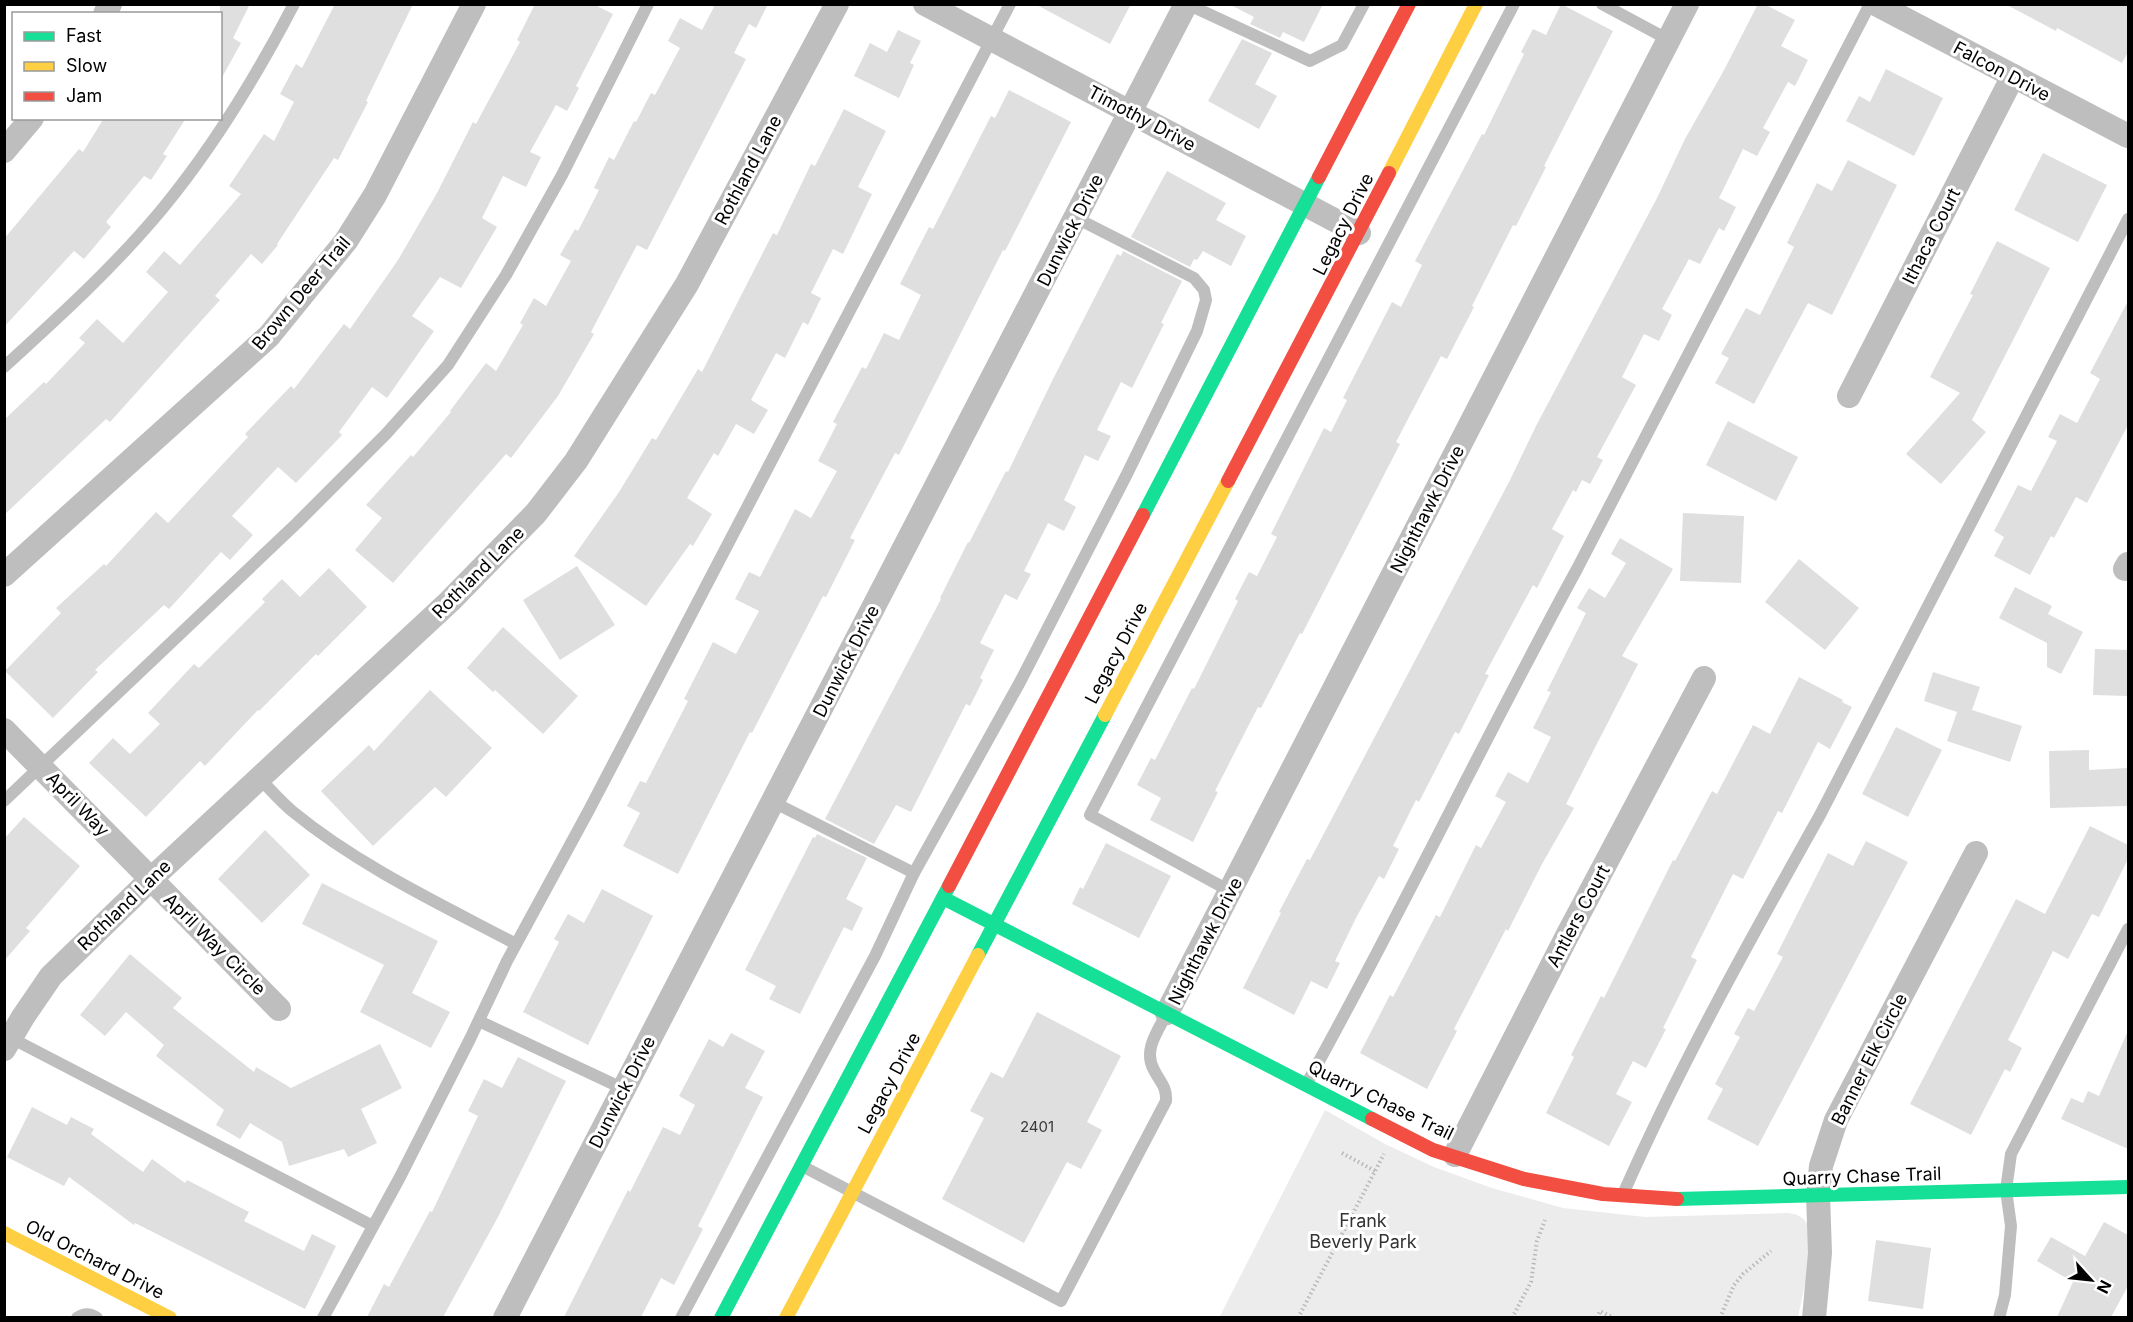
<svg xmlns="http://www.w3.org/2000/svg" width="2133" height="1322" font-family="Inter,sans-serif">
	<rect width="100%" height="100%" fill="#fff"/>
	<path fill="#ececec" d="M1325,1110L1385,1144L1434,1167L1492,1188L1563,1208L1645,1217L1788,1213C1796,1214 1803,1216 1807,1224C1816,1242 1802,1298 1798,1317L1219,1318Z"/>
	<g fill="#dfdfdf">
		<path d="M220,4H250L233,38L241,43L220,81Z"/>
		<path d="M335,4H413L366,101L368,102L338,160L334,158L277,244L278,245L262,264L251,254L215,296L220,300L110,422L106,419L4,515V420L44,382L46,384L85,343L79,338L97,319L123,343L168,292L146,272L164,251L180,265L241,194L229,186L264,134L274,141L294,102L280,94L296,64L302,68Z"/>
		<path d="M535,4H593L613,14L576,86L579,88L567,111L556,105L530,152L541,157L526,187L503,176L482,218L497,227L461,288L440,277L412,316L434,331L387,398L372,387L339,432L342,435L296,483L278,467L232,516L253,535L230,560L221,552L169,609L164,605L95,670L98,672L53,718L5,671L61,613L56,608L104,564L106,566L156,512L168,523L248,437L245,434L291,386L294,389L344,324L350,329L398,260L437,193L473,122L476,124L520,42L517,40Z"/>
		<path d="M709,4H768L756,28L749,24L734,53L746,59L647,250L637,245L591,332L594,334L558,396L511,458L506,454L393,583L355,550L382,518L366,505L411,455L413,457L451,412L450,411L486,363L496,371L523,325L520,323L534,298L546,306L571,261L560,255L575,229L578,231L599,190L594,188L609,157L614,160L634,121L636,122L651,93L655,95L680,48L668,41L680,18L702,30L714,7Z"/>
		<path d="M1035,4H1131L1110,44Z"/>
		<path d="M1229,4H1323L1304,42L1283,32L1280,38L1250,24L1254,17Z"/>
		<path d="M1561,4L1613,31L1544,166L1546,167L1516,226L1513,225L1472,306L1474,307L1447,359L1441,356L1396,442L1400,444L1302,634L1300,633L1261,708L1258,707L1215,791L1218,792L1193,842L1150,820L1161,798L1137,785L1151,758L1155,760L1192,688L1194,689L1238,601L1235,599L1249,572L1257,576L1277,537L1271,534L1324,428L1331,432L1347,400L1343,398L1392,302L1401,307L1422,265L1415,261L1482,134L1484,135L1524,54L1521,52L1533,29L1546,35Z"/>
		<path d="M1758,4H1764L1795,20L1781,46L1808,60L1795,86L1788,82L1763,128L1770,132L1757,156L1743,149L1719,198L1736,207L1724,231L1719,228L1700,264L1689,259L1662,309L1672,315L1659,341L1644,334L1622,377L1636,385L1597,457L1603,460L1590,484L1582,480L1576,492L1573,490L1552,529L1564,536L1537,588L1533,585L1485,674L1489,675L1459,734L1455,732L1419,802L1416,800L1393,846L1399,849L1384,879L1379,876L1356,918L1335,961L1340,963L1327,989L1311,981L1294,1015L1243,988L1281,913L1279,912L1307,859L1310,860L1510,480L1536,426L1657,198L1685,139L1723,72Z"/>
		<path d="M2005,4H2128V52L2122,63L2057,28L2056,31Z"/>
		<path d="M898,30L921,41L910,63L914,65L899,98L854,76L870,43L887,52Z"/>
		<path d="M1242,39L1272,53L1255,84L1277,96L1259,129L1208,101Z"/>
		<path d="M1886,69L1943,98L1914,156L1846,121L1859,96L1870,102Z"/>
		<path d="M1009,90L1071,122L1005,251L1003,250L899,455L895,453L850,538L855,540L826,597L823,596L752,733L750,732L678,874L623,846L640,813L627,806L640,781L646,783L688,701L684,699L713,642L736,654L759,611L735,599L749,572L760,577L795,509L811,518L837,471L818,461L837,424L833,422L862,367L866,369L884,333L899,340L921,295L900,284L929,227L933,229L991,116L995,118Z"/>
		<path d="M844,109L886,131L858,187L872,194L843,254L833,249L811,293L821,298L808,325L803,322L785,358L776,353L751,400L768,410L754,434L736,424L718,456L714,453L687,498L712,514L693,546L690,544L646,606L574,556L619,492L652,438L656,440L698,369L702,372L773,233L777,235L811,164L815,166Z"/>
		<path d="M104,118H186L163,154L167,156L151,180L144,176L106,222L111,227L84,259L74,251L4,327V239L79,149L83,152Z"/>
		<path d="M2043,153L2107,185L2078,242L2014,210Z"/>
		<path d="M1848,160L1897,185L1832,315L1808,303L1754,404L1715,383L1729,358L1721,354L1746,308L1760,315L1794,247L1787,243L1817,183L1832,191Z"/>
		<path d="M1167,171L1226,203L1216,220L1246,236L1231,266L1203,251L1197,260L1194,259L1190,267L1131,237Z"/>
		<path d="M1997,241L2050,268L1972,420L1986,432L1941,484L1906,454L1960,393L1930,377L1973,295L1970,294Z"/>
		<path d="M1123,251L1182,281L1161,323L1164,324L1132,388L1121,382L1097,430L1111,436L1098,461L1085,455L1064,500L1076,507L1064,531L1048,523L1024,571L1031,574L1017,600L1005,594L980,643L994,650L980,678L983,680L970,706L966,704L911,812L896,805L874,844L825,819L941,599L940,598L968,542L969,543L1006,471L1008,472L1053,379L1117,254L1121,256Z"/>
		<path d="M2128,301V425L2087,503L2076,497L2054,538L2051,536L2030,575L1994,556L2004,537L1994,531L2018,485L2031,491L2057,441L2048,437L2060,414L2077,423L2100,379L2090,373Z"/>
		<path d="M1728,421L1798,457L1776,501L1706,465Z"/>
		<path d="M1683,513L1744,516L1741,583L1680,581Z"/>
		<path d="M1620,538L1673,569L1622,656L1638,664L1566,804L1574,808L1542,864L1508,931L1506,929L1454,1029L1457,1031L1427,1089L1360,1053L1390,995L1393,997L1436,915L1440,917L1476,845L1481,848L1506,802L1495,796L1508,772L1528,783L1551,737L1533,728L1551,692L1547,691L1586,613L1577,608L1589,588L1605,598L1626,563L1611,554Z"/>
		<path d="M1799,559L1859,608L1825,650L1765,602Z"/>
		<path d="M577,566L615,625L560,660L523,600Z"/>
		<path d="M329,568L367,607L318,656L316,654L259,711L258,710L205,766L200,761L146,817L89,763L113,738L130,754L160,724L148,713L194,664L199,668L265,602L262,599L282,579L300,597Z"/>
		<path d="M2015,587L2052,606L2048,614L2083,632L2061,674L2047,667V643L1999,618Z"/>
		<path d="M503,627L578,696L543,734L495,690L493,692L467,668Z"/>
		<path d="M2095,649L2128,650V696L2093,695Z"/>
		<path d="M1933,672L1980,687L1972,710L2022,726L2010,762L1947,741L1957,712L1924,701Z"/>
		<path d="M1799,677L1843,700L1842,702L1852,707L1830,749L1818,742L1782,813L1778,811L1743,879L1733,874L1691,957L1697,960L1663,1028L1666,1029L1646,1068L1633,1061L1616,1094L1632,1102L1609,1146L1546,1113L1574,1057L1571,1055L1601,996L1604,998L1673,860L1675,861L1712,791L1717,794L1753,725L1770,734Z"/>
		<path d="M430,690L492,748L446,797L435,787L373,846L321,791L369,745L374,751Z"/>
		<path d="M1896,727L1942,750L1908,817L1862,794Z"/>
		<path d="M2089,750V770L2128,768V806L2050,808L2049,751Z"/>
		<path d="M24,817L80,866L26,928L30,931L4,961V839Z"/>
		<path d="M2090,826L2128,845V859L2099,917L2092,914L2068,959L2053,951L2008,1040L2022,1048L2010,1072L2005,1069L1971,1135L1910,1104L2016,899L2045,914Z"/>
		<path d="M265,830L310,875L262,923L218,879Z"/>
		<path d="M817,834L867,858L846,899L863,908L852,931L844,927L800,1014L769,999L776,986L745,970L813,837L815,838Z"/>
		<path d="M1866,841L1908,862L1758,1146L1707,1119L1723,1089L1715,1084L1740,1037L1734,1034L1748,1008L1754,1011L1783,957L1777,954L1828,853L1853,866Z"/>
		<path d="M1106,843L1171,876L1139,938L1072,904L1080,887L1083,889Z"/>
		<path d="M322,883L438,941L412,993L450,1012L431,1048L360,1012L384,965L302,924Z"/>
		<path d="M602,889L653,916L588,1045L523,1012L559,942L554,939L568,914L584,923Z"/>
		<path d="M130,954L182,998L173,1008L254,1072L256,1067L291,1088L380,1044L402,1088L361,1109L377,1143L348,1157L344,1149L289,1166L282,1142L250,1123L240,1139L216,1125L224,1110L156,1056L164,1045L126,1012L105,1036L80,1015Z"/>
		<path d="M1037,1012L1121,1056L1087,1122L1102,1130L1081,1169L1067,1162L1024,1243L942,1199L984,1118L970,1111L991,1072L1003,1078Z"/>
		<path d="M2128,1031V1149L2061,1119L2071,1098L2083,1103L2088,1091L2099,1096Z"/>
		<path d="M731,1033L765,1051L745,1088L763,1097L698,1226L703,1229L674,1285L661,1278L641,1317H564L628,1190L630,1192L663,1127L680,1135L695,1105L679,1096L709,1039L723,1047Z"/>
		<path d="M518,1057L566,1081L498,1217L443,1317H367L384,1284L389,1287L430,1211L432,1212L478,1116L468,1111L484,1079L502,1088Z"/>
		<path d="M32,1107L67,1125L71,1117L94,1129L91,1134L143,1172L152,1159L185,1183L187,1180L249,1212L244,1221L304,1251L312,1234L336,1246L305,1309L135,1223L134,1225L69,1177L64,1186L7,1157Z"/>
		<path d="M2104,1222L2128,1235V1286L2111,1317H2057L2073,1282L2037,1261L2051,1237L2085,1256Z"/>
		<path d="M1876,1240L1931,1248L1923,1309L1868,1301Z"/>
	</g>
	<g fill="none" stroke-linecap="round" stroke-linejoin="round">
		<g stroke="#b9b9b9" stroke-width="4" stroke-dasharray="1.5 3" stroke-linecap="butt">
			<path d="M1342,1153L1375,1171"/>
			<path d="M1298,1318L1384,1154"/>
			<path d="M1512,1318L1531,1282L1537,1241L1545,1220"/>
			<path d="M1597,1318L1600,1311L1614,1318"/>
			<path d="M1720,1318L1734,1285L1743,1274L1771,1251"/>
		</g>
		<g stroke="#bebebe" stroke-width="12">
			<path d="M1187,4L1310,61L1342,45L1364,4"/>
			<path d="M1602,4L1669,40"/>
			<path d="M4,367C60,316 115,266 163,208C214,146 257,75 294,4"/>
			<path d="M259,778C270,789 280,801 292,811C359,866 440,904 516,944"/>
			<path d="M4,801L297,523L386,434L448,365L506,275L562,175L648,4"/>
			<path d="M773,802L914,873"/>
			<path d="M1230,891L1090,815L1514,4"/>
			<path d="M479,1021L624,1089"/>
			<path d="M11,1038L373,1226"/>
			<path d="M1307,1083C1401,914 1484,739 1577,569L1870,4"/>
			<path d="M802,1166L1061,1301L1166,1101C1167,1087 1160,1082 1154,1070C1143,1051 1157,1032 1166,1015"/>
			<path d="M1624,1192C1681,1063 1751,938 1820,815L2128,219"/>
			<path d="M77,1318C84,1313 90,1313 97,1318"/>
			<path d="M323,1318L400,1177L470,1039L507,961L589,810L1010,4"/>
			<path d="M681,1318L875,956L914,873L1020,682L1127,474L1197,331L1206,300L1204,290L1194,278L1076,218"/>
			<path d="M1999,1318L2005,1295L2011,1226L2006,1190L2011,1154L2128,929"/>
		</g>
		<g stroke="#bebebe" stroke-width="24">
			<path d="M925,4L1359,233"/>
			<path d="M1876,4L2128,136"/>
			<path d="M105,14L110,4"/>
			<path d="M4,151L32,118"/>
			<path d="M1849,396L2013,76"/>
			<path d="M2125,569L2128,564"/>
			<path d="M4,575L269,336L346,241L375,195L474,4"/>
			<path d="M4,730L279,1009"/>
			<path d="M1167,1013L1687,4"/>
			<path d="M4,1049L23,1017L51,976L151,879L450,601L536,513L576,461L687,284L837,4"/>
			<path d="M1455,1155L1567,936L1704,678"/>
			<path d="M505,1318L1186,4"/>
			<path d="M1814,1318L1820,1253L1818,1195L1821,1166L1836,1120L1976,853"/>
		</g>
		<g stroke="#16e098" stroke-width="14">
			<path d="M1143,515L1319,177"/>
			<path d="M943,898L1372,1119"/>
			<path d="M978,955L1105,715"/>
			<path d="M1677,1199L2128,1187"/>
			<path d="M721,1318L949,886"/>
		</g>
		<g stroke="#ffcf43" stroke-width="14">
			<path d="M1389,173L1476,4"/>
			<path d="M1105,715L1228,481"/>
			<path d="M4,1233L170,1318"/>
			<path d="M786,1318L978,955"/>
		</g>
		<g stroke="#f24e42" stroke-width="14">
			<path d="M1319,177L1409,4"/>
			<path d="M1228,481L1389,173"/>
			<path d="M949,886L1143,515"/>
			<path d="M1372,1119L1433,1150L1524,1179L1603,1194L1677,1199"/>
		</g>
	</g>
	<g text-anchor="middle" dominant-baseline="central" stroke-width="6" stroke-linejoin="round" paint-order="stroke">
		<g font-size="15" fill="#383838">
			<text x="1037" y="1126">2401</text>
		</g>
		<g font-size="18" fill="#000" stroke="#fff">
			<text transform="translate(2002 71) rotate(28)">Falcon Drive</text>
			<text transform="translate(1142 118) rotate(28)">Timothy Drive</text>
			<text transform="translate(748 170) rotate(-62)">Rothland Lane</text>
			<text transform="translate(1343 224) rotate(-63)">Legacy Drive</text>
			<text transform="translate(1070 230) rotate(-63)">Dunwick Drive</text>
			<text transform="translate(1931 236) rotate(-63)">Ithaca Court</text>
			<text transform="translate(301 293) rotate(-50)">Brown Deer Trail</text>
			<text transform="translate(1427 509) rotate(-63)">Nighthawk Drive</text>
			<text transform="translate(478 572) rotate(-45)">Rothland Lane</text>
			<text transform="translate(1116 653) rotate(-62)">Legacy Drive</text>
			<text transform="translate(846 661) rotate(-63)">Dunwick Drive</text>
			<text transform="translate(78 804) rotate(46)">April Way</text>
			<text transform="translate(124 905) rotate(-44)">Rothland Lane</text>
			<text transform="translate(1578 916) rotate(-62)">Antlers Court</text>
			<text transform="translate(1205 941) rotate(-63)">Nighthawk Drive</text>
			<text transform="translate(215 944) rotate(45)">April Way Circle</text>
			<text transform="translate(1869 1059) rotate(-63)">Banner Elk Circle</text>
			<text transform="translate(889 1083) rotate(-62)">Legacy Drive</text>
			<text transform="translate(622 1092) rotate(-63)">Dunwick Drive</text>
			<text transform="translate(1381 1100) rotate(26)">Quarry Chase Trail</text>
			<text transform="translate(1862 1176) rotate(-2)">Quarry Chase Trail</text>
			<text transform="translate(95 1259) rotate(27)">Old Orchard Drive</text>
		</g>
		<g font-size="18" fill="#333" stroke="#fff">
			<text x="1363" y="1220">Frank<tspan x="1363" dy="21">Beverly Park</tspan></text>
		</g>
	</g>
	<rect width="2133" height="1322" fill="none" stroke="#000000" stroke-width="12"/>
	<rect x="12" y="12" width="210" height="108" fill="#ffffff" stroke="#999999" stroke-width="1.5"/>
	<rect x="24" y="32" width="30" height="9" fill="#16e098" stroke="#999999" stroke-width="1.5"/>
	<text x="66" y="42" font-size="18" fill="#000000">Fast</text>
	<rect x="24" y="62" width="30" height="9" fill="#ffcf43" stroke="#999999" stroke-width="1.5"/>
	<text x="66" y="72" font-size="18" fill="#000000">Slow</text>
	<rect x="24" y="92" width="30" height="9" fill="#f24e42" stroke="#999999" stroke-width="1.5"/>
	<text x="66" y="102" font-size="18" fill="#000000">Jam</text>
	<g transform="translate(2091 1280) rotate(117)" stroke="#ffffff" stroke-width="4.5" paint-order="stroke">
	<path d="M0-4.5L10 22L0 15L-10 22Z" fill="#000000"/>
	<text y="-9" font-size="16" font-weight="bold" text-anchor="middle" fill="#000000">N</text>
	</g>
</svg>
